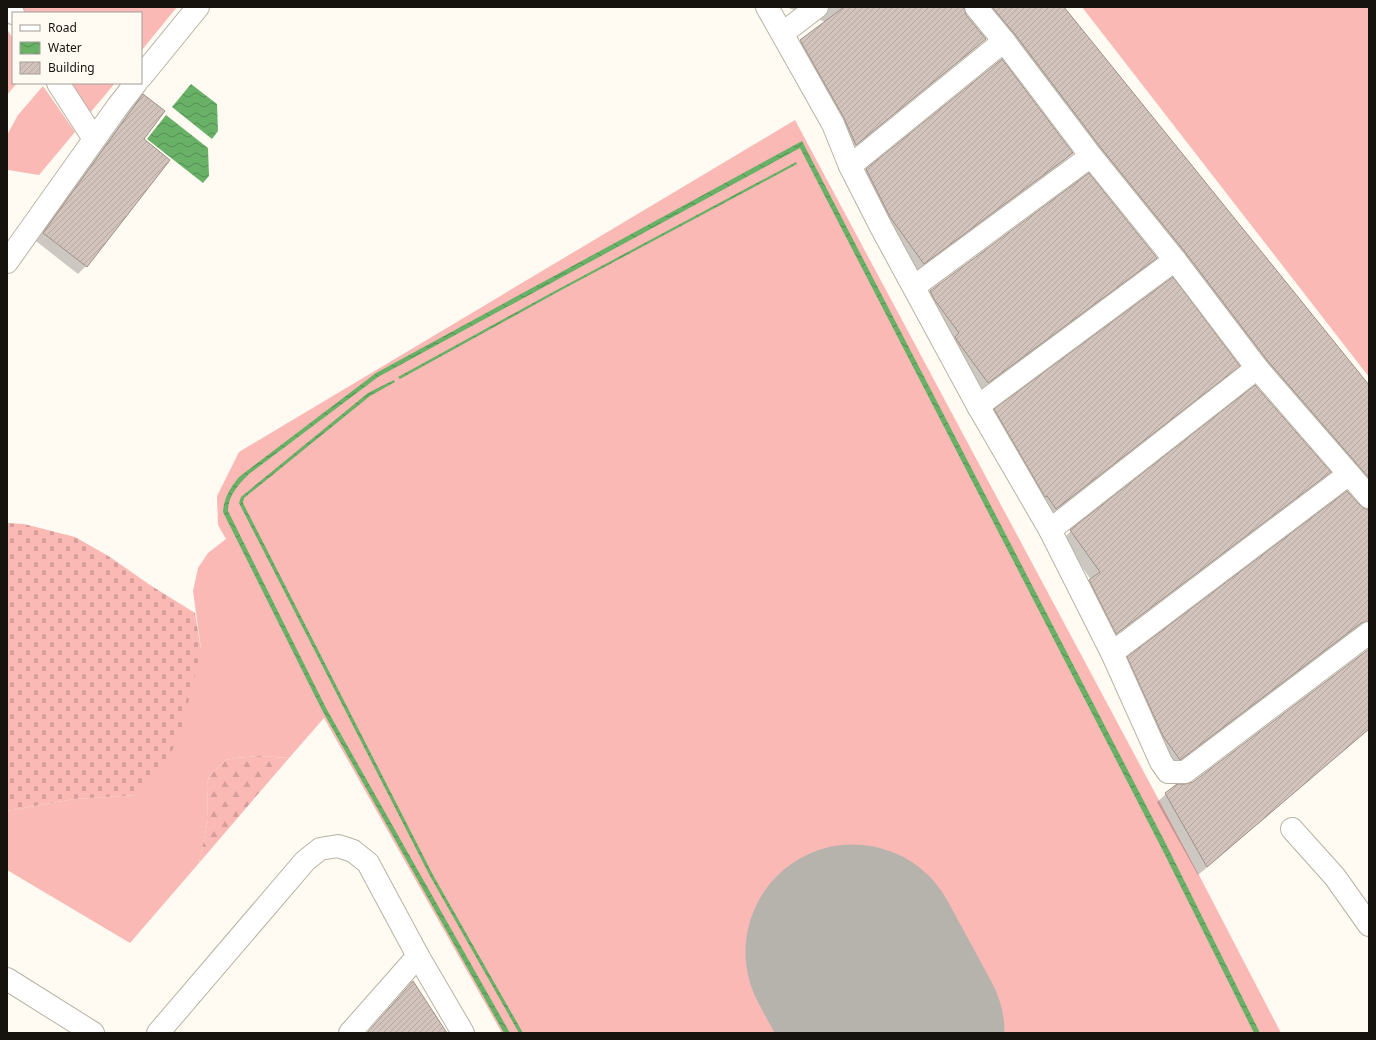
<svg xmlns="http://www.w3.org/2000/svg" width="1376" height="1040" font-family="'Noto Sans',sans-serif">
	<defs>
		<pattern id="forest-firs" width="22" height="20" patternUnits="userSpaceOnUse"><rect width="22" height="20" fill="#fab9b4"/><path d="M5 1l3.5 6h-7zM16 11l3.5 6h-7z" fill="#d69e9a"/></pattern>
		<pattern id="cemetery-stones" width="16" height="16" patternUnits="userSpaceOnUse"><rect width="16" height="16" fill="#fab9b4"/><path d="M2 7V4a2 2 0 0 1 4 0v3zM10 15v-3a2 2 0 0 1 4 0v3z" fill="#d69e9a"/></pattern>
		<pattern id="water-waves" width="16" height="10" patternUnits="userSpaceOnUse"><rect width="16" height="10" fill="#68b167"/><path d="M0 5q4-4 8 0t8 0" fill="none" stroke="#558f53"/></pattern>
		<pattern id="building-hatch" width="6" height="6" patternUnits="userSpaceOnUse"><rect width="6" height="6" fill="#d2c4bc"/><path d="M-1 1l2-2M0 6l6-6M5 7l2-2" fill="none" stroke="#b4a8a0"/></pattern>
	</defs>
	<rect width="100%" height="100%" fill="#fffbf2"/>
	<g fill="#fab9b4">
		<path d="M22,7H177L141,51V13H26Z"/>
		<path d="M1082,7H1369V377Z"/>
		<path d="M7,29L13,39V83H17L7,95Z"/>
		<path d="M71,83H115L90,113Z"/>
		<path d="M43,86L75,132L39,175L8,170L7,168V135L18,115Z"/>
		<path d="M795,120L1200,877L1281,1033H978L916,920L789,986L815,1033H502L324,718L289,758L260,756L236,758L226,760L209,776L207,785L208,820L199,863L130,943L7,870V811L74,799L137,795L201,649L193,591L198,568L208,553L226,539L218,525L217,496L239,452Z"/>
	</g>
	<path fill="url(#forest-firs)" d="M260,756L289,758L199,863L208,820L207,785L209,776L226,760L236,758Z"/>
	<path fill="url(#cemetery-stones)" d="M7,523L24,524L75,537L110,557L150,585L195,613L201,649L182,729L165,767L137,795L74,799L7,811Z"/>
	<g fill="url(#water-waves)">
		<path d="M191,84L217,104L218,131L212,139L172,107Z"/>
		<path d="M166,115L208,148L209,176L203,183L147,139Z"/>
		<path d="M802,141L1165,842L1260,1033H1254L1160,845L800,148L378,377L249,474C238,485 228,496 228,511L326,708L510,1033H504L322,710L223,512C224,498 230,488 239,477L376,373Z"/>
		<path d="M796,162L797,164L554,294L400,379L398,377L553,292Z"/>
		<path d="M394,380L395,382L370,396L244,498L243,503L433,875L523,1033H519L430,876L239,503L241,497L368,393Z"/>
	</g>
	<g fill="#0003">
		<path d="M786,7H799L794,10Z"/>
		<path d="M817,7H963L965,15L985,39L976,48L847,153L792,50L801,41L826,22L820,20L821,14Z"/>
		<path d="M976,7H1063L1369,387V497Z"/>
		<path d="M1002,60L1072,153L1064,161L916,271L858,178L866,170Z"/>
		<path d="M143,95L142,139L86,266L78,274L36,241L135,103Z"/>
		<path d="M1156,258L1148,266L979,391L922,300L930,291Z"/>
		<path d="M1238,366L1230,374L1048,517L987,418L995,410Z"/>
		<path d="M1329,472L1321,480L1108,641L1082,589L1091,580L1063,539L1071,531Z"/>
		<path d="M1364,510H1369V633L1358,629L1352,632L1171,768L1119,667L1128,658Z"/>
		<path d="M1369,650V729L1198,875L1157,802L1166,794L1193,783Z"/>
	</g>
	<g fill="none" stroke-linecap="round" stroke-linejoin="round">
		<path stroke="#b6b3ac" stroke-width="215" d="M853,952L897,1033"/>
	</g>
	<g fill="url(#building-hatch)" stroke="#9e9189">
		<path d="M844,7H964L966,15L986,39L856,145L844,118L800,40Z"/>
		<path d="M992,7H1064L1369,385V478L1267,360L1185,252L1101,148L1014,33Z"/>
		<path d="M1002,59L1073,153L924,264L890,217L866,169Z"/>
		<path d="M143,94L165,111L144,139L170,160L87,267L43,233Z"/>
		<path d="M1089,173L1157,258L988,383L958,342L955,337L959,333L934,299L930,291Z"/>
		<path d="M1173,277L1240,366L1056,509L1047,496L1045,497L994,409Z"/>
		<path d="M1255,385L1331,472L1116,634L1089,580L1100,572L1070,530Z"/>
		<path d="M1347,491L1360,505L1365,509H1369V621L1361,623L1180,760L1163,736L1127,657Z"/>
		<path d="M1369,649V729L1207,867L1165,793L1177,784H1185L1193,782Z"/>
		<path d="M413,981L447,1033H367Z"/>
	</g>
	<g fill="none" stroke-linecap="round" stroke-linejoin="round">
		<g stroke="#b9b2a5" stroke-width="24">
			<g id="minor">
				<path d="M9,7L13,13"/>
				<path d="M767,7L833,124L850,166L881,227L978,406L1050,530L1112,653L1161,762L1168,772H1185L1369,633"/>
				<path d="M976,7L1004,41L1091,156L1175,260L1257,368L1369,497"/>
				<path d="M783,33L817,7"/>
				<path d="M141,77L198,7"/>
				<path d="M58,83L94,139"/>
				<path d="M850,166L1004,41"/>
				<path d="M7,262L118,106L136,83"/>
				<path d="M915,286L1091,156"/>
				<path d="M978,406L1175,260"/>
				<path d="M1050,530L1257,368"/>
				<path d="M1112,653L1349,474"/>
				<path d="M1292,829L1335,877L1369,925"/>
				<path d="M7,979L93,1033"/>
				<path d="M158,1033L305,861L320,849L338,846L353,851L368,863L418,956L463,1033"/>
				<path d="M350,1033L418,956"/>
			</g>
		</g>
		<use href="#minor" stroke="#fff" stroke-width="22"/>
	</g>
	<rect width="1376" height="1040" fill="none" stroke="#16130f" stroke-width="16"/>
	<rect x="12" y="12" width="130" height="72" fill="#fffbf2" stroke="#a29e97"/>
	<rect x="20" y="25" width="20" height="6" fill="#ffffff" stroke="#a29e97"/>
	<text x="48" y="32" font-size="12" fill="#16130f">Road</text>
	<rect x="20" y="42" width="20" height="12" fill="url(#water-waves)" stroke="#a29e97"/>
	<text x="48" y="52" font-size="12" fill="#16130f">Water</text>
	<rect x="20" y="62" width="20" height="12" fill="url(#building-hatch)" stroke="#a29e97"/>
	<text x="48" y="72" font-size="12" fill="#16130f">Building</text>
</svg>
